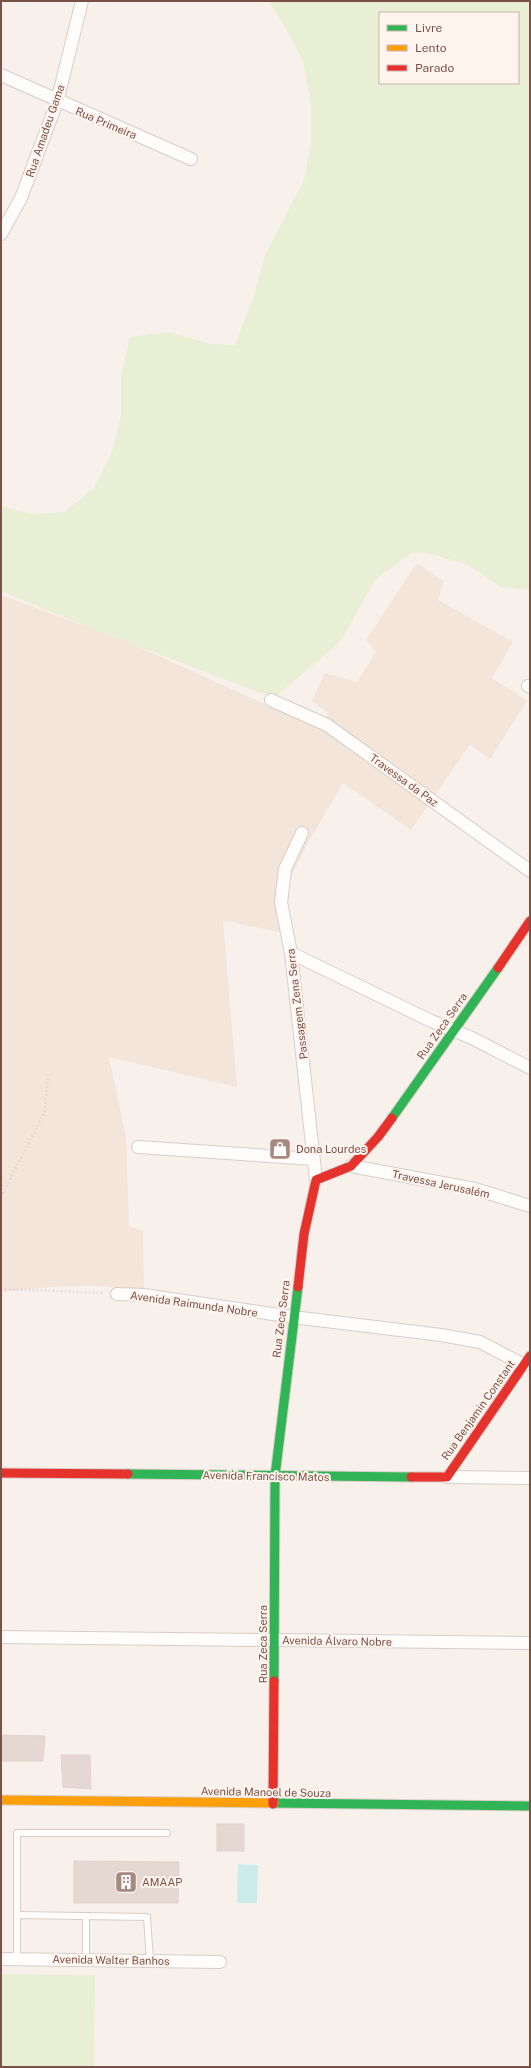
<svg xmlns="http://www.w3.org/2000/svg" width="531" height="2068" font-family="'Public Sans',sans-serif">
	<rect width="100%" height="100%" fill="#f8f1eb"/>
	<path fill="#f4e5db" d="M417,563L444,581L438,600L513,642L492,678L527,701L490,759L470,745L411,830L343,783L309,841L288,883L289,915L283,933L223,920L237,1087L109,1057L126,1137L129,1226L143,1231L144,1290L94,1286L53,1287L1,1292V595L128,642L315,727L329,714L312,701L325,673L357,682L376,652L366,640Z"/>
	<g fill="#e8efd4" fill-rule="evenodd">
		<path d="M268,1H530V590L501,587L468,565L428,553H411L375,580L341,641L274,698L90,628L1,591V506L31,514L64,512L94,488L112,452L121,415V376L130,337L169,332L211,344L235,345L254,296L265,255L304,180L311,142V102L303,62L284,25ZM380,13H518V83H380Z"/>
		<path d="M1,1974L95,1975L94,2067H1Z"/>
	</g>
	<path fill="#cbecea" d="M238,1864L258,1865L257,1903H237Z"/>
	<g fill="#e5d7d2" stroke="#e2d2cc">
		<path d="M1,1735L45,1736L43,1761H1Z"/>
		<path d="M61,1755H90L91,1789L63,1787Z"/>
		<rect x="217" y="1824" width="27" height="27"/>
		<path d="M74,1861L179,1862L178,1903H74Z"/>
	</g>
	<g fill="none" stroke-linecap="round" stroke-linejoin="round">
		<g stroke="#d7cdc8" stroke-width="8">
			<g id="lane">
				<path d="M17,1915V1833H167"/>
				<path d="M86,1916V1960"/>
				<path d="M17,1959V1915L147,1917L150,1961"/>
			</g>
		</g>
		<g stroke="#d7cdc8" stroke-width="14">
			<g id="street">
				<path d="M1,75L191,159"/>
				<path d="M1,234L21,198L57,102L82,1"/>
				<path d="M528,686L530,687"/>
				<path d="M271,700L327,725L530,871"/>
				<path d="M302,833L285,869L281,902L291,953L316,1180"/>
				<path d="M291,953L429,1020L472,1038L530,1068"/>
				<path d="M138,1147L313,1159"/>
				<path d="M351,1166L475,1189L530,1206"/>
				<path d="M117,1294L144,1295L293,1317L441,1335L480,1342L524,1365"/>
				<path d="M447,1477L530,1478"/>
				<path d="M1,1637L530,1643"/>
				<path d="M1,1959L220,1962"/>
			</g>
		</g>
		<g stroke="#d9cec9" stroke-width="11">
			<g id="fast">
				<path d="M392,1118L498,968"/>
				<path d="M128,1474L411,1477"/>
				<path d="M274,1681L275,1476L298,1287"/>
				<path d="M274,1803L530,1806"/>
			</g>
		</g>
		<g stroke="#d9cec9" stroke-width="11">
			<path id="slow" d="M1,1800L274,1803"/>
		</g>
		<g stroke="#d9cec9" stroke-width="11">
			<g id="jam">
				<path d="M498,968L530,921"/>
				<path d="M298,1287L304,1234L316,1180L351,1166L378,1137L392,1118"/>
				<path d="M1,1473L128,1474"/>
				<path d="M411,1477H447L530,1356"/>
				<path d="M273,1804L274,1681"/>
			</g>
		</g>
		<g stroke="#dcd0cd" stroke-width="2.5" stroke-dasharray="1 3" stroke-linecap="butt">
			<path d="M1,1197L45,1111L48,1075"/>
			<path d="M1,1289L104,1293"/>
		</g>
		<use href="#lane" stroke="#fefdfc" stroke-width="6"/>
		<use href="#street" stroke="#fefdfc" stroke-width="12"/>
		<use href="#fast" stroke="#30b455" stroke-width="9"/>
		<use href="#slow" stroke="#ff9f0a" stroke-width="9"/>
		<use href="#jam" stroke="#e5322d" stroke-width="9"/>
	</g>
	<defs>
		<g id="shop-square" transform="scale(1.15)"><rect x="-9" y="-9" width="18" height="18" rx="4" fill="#a68980" stroke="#fff5ee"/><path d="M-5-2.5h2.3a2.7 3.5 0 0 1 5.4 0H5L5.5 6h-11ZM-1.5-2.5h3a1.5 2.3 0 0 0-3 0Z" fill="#fff"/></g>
		<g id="building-square" transform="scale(1.15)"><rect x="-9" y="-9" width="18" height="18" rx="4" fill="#a68980" stroke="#fff5ee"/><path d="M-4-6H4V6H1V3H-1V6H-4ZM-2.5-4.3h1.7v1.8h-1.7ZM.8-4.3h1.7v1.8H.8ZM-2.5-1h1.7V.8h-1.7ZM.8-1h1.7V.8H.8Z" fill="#fff"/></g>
	</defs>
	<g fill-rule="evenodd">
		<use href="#shop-square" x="280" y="1149"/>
		<use href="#building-square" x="126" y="1882"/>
	</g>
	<g text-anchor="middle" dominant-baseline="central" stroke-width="4" stroke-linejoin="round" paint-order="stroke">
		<g font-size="11" fill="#7a5147" stroke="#fff5ee">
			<text transform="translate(106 123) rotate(23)">Rua Primeira</text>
			<text transform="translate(45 131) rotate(-71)">Rua Amadeu Gama</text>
			<text transform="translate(404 780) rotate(36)">Travessa da Paz</text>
			<text transform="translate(297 1004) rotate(-97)">Passagem Zena Serra</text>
			<text transform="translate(442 1026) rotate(-55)">Rua Zeca Serra</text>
			<text transform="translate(441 1184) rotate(12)">Travessa Jerusalém</text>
			<text transform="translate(194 1304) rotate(8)">Avenida Raimunda Nobre</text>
			<text transform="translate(281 1319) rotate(-83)">Rua Zeca Serra</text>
			<text transform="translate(478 1410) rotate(-55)">Rua Benjamin Constant</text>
			<text transform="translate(266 1476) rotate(1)">Avenida Francisco Matos</text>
			<text transform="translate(337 1641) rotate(1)">Avenida Álvaro Nobre</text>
			<text transform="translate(263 1644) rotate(-90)">Rua Zeca Serra</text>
			<text transform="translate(266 1792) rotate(1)">Avenida Manoel de Souza</text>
			<text transform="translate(111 1960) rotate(1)">Avenida Walter Banhos</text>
		</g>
		<g font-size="11" fill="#7a5147" stroke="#fff5ee" text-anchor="start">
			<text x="296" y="1149">Dona Lourdes</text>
			<text x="142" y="1882">AMAAP</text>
		</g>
	</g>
	<rect width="531" height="2068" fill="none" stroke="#7a5147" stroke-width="4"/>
	<rect x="379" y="12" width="140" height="72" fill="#fff5ee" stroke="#cab3ab"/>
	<rect x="387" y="25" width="20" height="6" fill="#30b455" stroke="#cab3ab"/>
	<text x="415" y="32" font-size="12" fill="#7a5147">Livre</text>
	<rect x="387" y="45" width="20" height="6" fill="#ff9f0a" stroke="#cab3ab"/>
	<text x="415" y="52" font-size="12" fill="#7a5147">Lento</text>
	<rect x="387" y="65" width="20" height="6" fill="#e5322d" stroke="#cab3ab"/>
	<text x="415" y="72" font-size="12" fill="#7a5147">Parado</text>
</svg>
